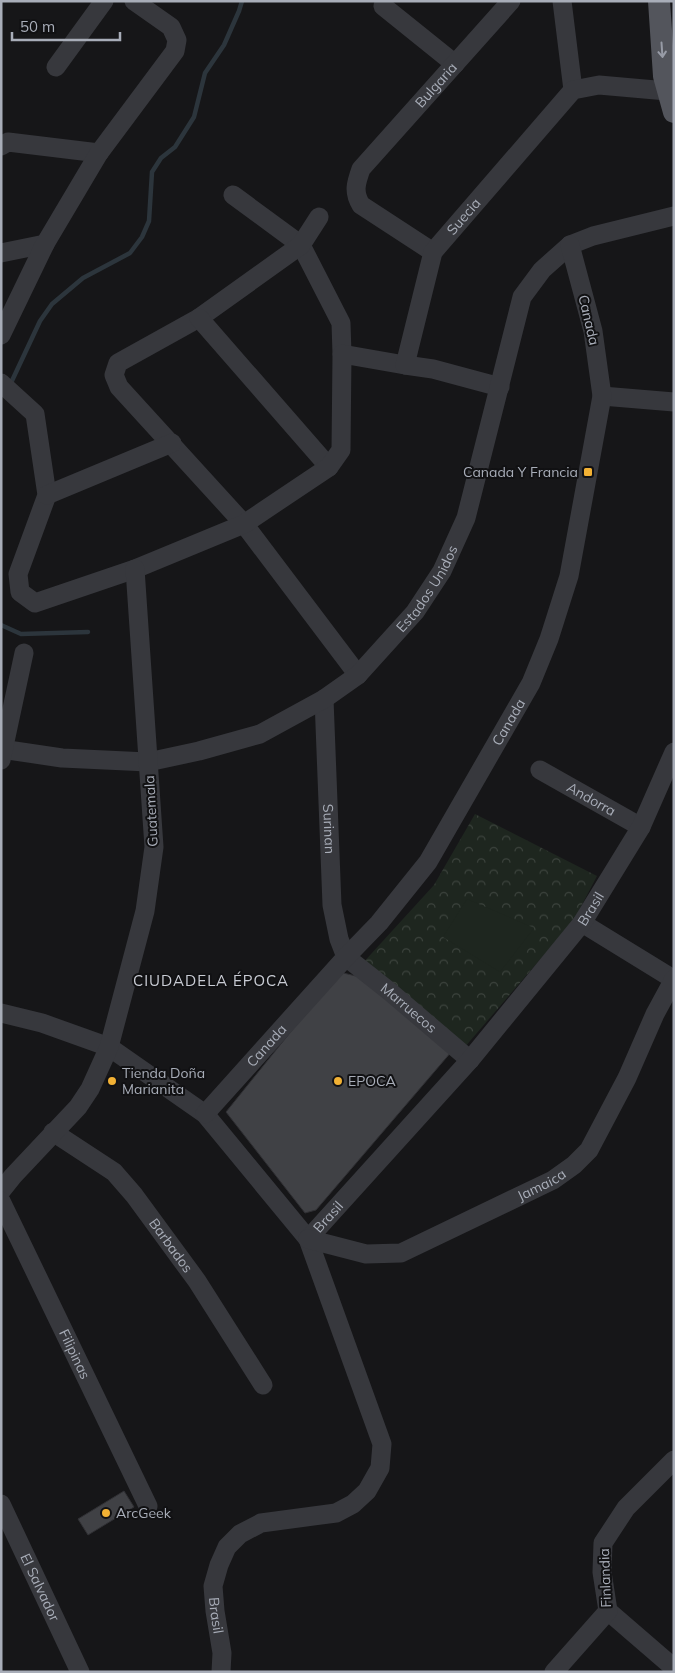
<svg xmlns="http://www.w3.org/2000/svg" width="675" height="1673" font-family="Mulish,sans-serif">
	<defs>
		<pattern id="park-crowns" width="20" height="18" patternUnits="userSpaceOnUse" patternTransform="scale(1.25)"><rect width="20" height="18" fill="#1e261f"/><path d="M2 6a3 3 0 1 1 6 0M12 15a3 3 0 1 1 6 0" fill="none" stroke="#3c433d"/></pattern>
	</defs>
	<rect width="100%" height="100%" fill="#161618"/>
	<path fill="url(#park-crowns)" d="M475,814L597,876L574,920L464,1048L361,965L434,885Z"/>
	<path fill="#1e261f" d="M467,899L534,928L500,972L443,937Z"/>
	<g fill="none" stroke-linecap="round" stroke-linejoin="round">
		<g stroke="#2c353c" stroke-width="4.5">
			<path d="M10,385L40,321L52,304L83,278L130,253L142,237L149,221L152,172L161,158L175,147L194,117L205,73L224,45L239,11L242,1"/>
			<path d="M1,625L21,634L88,632"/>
		</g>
	</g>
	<g fill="#404145" stroke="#303034">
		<path d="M339,972L360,977L452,1051L316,1210L305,1213L226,1112Z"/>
		<path d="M124,1491L134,1507L88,1535L78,1519Z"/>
	</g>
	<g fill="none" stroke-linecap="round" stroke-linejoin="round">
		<g stroke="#37383d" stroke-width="19">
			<path d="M562,1L573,90"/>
			<path d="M383,6L455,64"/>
			<path d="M56,67L104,1"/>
			<path d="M1,146L8,142L99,153"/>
			<path d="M233,195L301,245L341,323L342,354"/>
			<path d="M319,217L301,245L199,318L118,363L114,375L119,387L244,524L358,675"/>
			<path id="s1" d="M433,252L361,205C353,192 356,183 361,169L511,1"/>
			<path d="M1,253L45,244"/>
			<path d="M199,318L329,467"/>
			<path d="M1,335L45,244L99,153L175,51L177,40L171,27L134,1"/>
			<path d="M1,383L35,414L47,495L18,574L20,592L35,603L135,569L244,524L329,467L341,450L342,354L405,365"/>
			<path id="s2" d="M500,387L433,369L405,365L433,252L573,90L599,85L667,91"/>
			<path d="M602,396L674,402"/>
			<path d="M47,495L172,443"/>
			<path id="s3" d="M324,699L332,905L339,939L346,957L389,991L470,1060"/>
			<path id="s4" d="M1,749L62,758L148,762L199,751L260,734L324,699L358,675L415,612L442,571L466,518L522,297L542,270L570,245L593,236L674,216"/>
			<path d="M1,760L24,653"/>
			<path id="s5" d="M540,770L641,827"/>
			<path d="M582,923L673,979"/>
			<path id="s6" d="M1,1013L42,1023L109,1047L205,1114L308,1239L382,1444L380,1468L367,1491L353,1504L336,1513L261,1523L240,1534L227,1547L219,1565L213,1586L215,1611L222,1653L221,1672"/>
			<path id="s7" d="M205,1114L346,957L379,923L428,862L531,683L549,639L569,576L602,396L593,331L570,245"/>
			<path id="s8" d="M53,1132L114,1172L134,1195L197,1281L263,1385"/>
			<path d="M1,1191L13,1176L78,1107L90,1089L109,1047L145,911L154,847L135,569"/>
			<path id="s9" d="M1,1201L148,1506"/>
			<path id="s10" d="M308,1239L470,1060L582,923L641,827L674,752"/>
			<path id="s11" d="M308,1239L366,1254L401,1253L553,1180L574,1165L589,1150L627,1078L655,1014L674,979"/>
			<path id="s12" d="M1,1504L80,1672"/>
			<path d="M608,1611L674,1668"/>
			<path d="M554,1672L608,1611L602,1572L603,1543L626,1508L674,1460"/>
		</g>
		<path stroke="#53555c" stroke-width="22" d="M659,1L664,76L674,112"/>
	</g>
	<defs><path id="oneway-shaft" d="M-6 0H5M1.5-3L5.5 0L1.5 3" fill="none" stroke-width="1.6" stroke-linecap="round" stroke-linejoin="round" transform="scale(1.25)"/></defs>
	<use stroke="#979ba6" href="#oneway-shaft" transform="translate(662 50) rotate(86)"/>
	<g fill="#f2b134" stroke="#111113" stroke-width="2">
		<rect x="583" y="467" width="10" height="10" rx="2.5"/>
		<circle cx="112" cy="1081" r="5"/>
		<circle cx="338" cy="1081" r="5"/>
		<circle cx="106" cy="1513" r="5"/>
	</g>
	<g text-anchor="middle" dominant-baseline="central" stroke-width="4" stroke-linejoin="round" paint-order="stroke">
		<g font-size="14" fill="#a8adb8" stroke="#111113">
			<text stroke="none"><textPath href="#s1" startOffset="236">Bulgaria</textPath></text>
			<text stroke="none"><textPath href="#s2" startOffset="261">Suecia</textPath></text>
			<text transform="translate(589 320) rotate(77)">Canada</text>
			<text stroke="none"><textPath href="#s4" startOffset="489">Estados Unidos</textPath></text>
			<text stroke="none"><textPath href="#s7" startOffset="498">Canada</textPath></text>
			<text stroke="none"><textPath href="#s5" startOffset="59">Andorra</textPath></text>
			<text transform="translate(151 811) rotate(-93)">Guatemala</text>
			<text stroke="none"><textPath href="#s3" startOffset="130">Surinan</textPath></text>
			<text stroke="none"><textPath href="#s10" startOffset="435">Brasil</textPath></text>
			<text stroke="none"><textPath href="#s3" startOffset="341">Marruecos</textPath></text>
			<text stroke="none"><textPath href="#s7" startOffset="92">Canada</textPath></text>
			<text stroke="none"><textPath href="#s11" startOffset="251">Jamaica</textPath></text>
			<text stroke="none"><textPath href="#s10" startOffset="30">Brasil</textPath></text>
			<text stroke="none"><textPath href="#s8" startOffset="166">Barbados</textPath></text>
			<text stroke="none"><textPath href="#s9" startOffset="170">Filipinas</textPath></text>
			<text transform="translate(605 1578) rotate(-92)">Finlandia</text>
			<text stroke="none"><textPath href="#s12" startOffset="92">El Salvador</textPath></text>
			<text stroke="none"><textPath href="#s6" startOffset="888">Brasil</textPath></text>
		</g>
		<g font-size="14" fill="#a8adb8" stroke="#111113" text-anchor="start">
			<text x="578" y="472" text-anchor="end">Canada Y Francia</text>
			<text x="122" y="1073">Tienda Doña<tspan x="122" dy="16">Marianita</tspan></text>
			<text x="348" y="1081">EPOCA</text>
			<text x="116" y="1513">ArcGeek</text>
		</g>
		<g font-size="15" letter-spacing="1" fill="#c9ccd4" stroke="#111113">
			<text x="211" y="980">CIUDADELA ÉPOCA</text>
		</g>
	</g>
	<rect width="675" height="1673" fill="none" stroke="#a8adb8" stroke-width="5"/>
	<path d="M12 32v8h108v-8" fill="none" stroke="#a8adb8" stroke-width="2.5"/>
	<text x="20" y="32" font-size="15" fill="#a8adb8" stroke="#111113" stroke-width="4" paint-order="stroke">50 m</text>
</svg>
